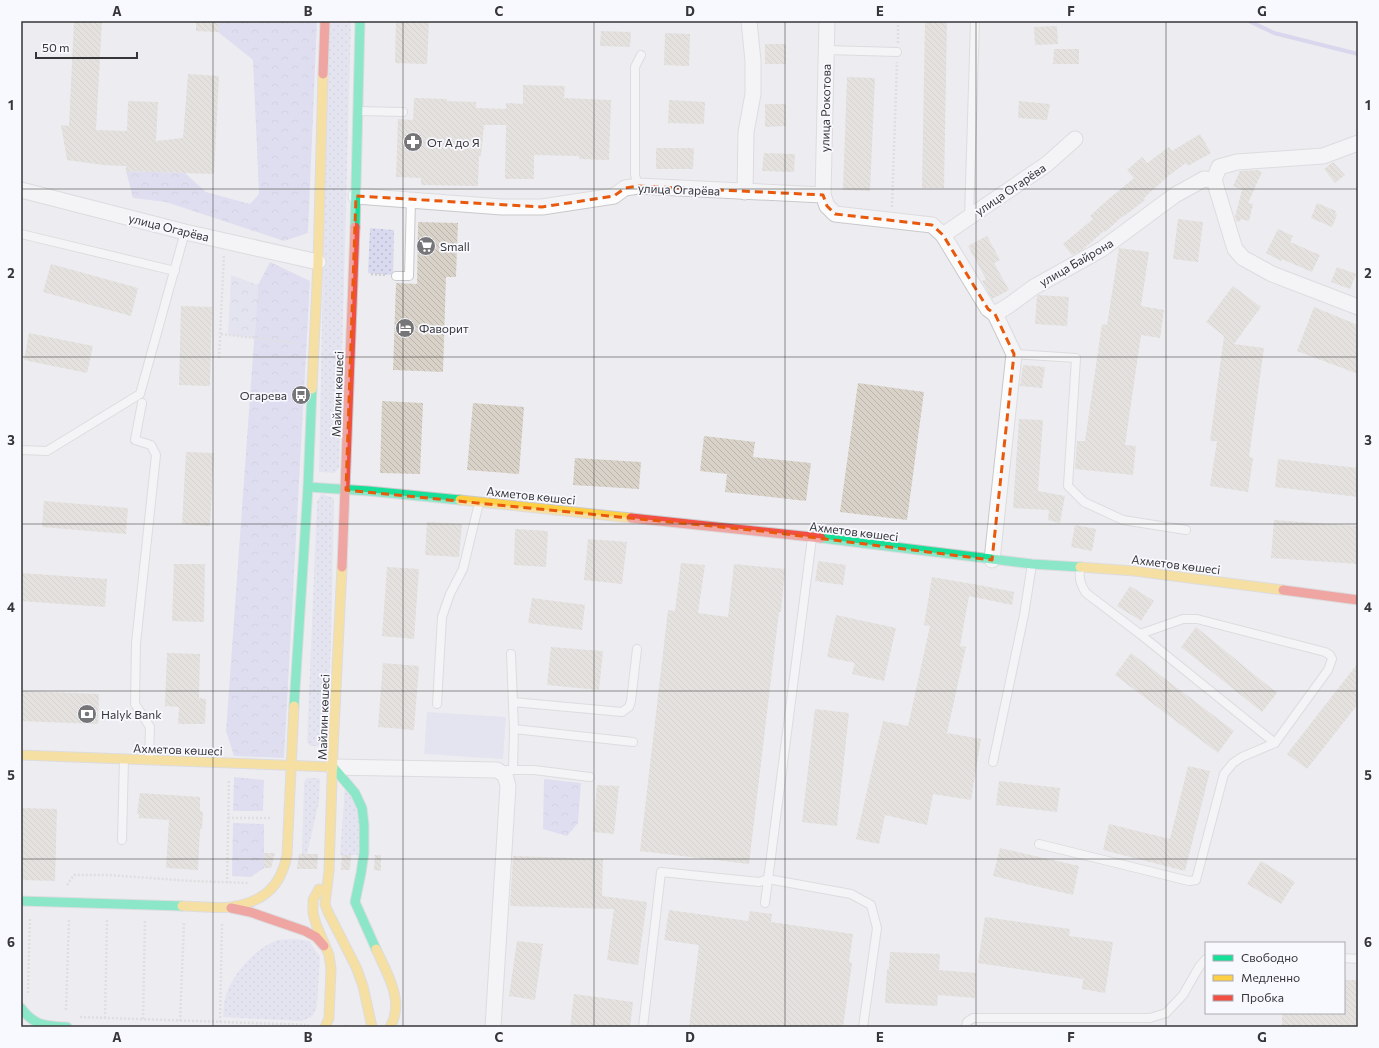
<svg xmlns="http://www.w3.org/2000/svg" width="1379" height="1048" font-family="Commissioner,sans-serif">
	<defs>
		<pattern id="grass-dots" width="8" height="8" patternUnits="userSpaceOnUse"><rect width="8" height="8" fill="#d9d9f0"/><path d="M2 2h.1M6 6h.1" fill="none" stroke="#bbbbcf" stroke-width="1.8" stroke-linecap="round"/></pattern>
		<pattern id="forest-crowns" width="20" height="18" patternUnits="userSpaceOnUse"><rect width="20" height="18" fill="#cecdf0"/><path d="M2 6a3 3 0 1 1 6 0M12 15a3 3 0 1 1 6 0" fill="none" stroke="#b2b1cf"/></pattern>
		<pattern id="park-crowns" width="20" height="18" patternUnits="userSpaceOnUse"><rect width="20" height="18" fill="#d9d9f0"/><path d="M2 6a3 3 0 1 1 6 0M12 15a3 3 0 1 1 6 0" fill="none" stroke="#bbbbcf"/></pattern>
		<pattern id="building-back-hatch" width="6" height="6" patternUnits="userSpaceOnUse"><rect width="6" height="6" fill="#d9d2c8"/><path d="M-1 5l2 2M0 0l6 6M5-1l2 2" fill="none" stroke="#bbb5ad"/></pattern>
	</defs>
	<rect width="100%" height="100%" fill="#ededf1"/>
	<g fill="url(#grass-dots)">
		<path d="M328,21H351L339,468L334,473L319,472Z"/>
		<path d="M370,228L394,230L393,275L368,273Z"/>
		<path d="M321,494L334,498L331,647L326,739L320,746H310L307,742L317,502Z"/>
		<path d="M307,778H317L320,779L319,802L307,854H302L304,782Z"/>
		<path d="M345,786L359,813L358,855H340Z"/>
		<path d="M297,939L309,941L320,957L317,1006L314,1014L311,1017L302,1021L223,1017C224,1011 223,1004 225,999C230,976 256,947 278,940C284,939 291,939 297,939Z"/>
	</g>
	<g fill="url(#forest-crowns)">
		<path d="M219,21H317L308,233L284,241L166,202L133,198L126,171L185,173L206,192L250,204L259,194L253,60L218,32Z"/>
		<path d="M270,262L310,281L284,758L234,756L226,731L258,285Z"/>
		<path d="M234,777L264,780L263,811H233Z"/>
		<path d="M544,779L581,783L578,823L567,836L543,829Z"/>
		<path d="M233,823L264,824V868L251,877L232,876Z"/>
	</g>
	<path fill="url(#park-crowns)" d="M231,275L258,285L255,338L228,335Z"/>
	<path fill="#d9d9f0" d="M427,712L506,717L503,759L424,754Z"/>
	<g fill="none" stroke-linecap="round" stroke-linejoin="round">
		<path stroke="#bebde8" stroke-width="4" d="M1249,21L1274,33L1358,54"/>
	</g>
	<g fill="url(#building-back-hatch)">
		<path d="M74,21H102L96,130L127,131L128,101L158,102L156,141L183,138L188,74L219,76L214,174L126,171V166L103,165L67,160L61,125L69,126Z"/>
		<path d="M196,21H219L218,32L196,31Z"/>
		<path d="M396,21H429L427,64L395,63Z"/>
		<path d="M925,21H947L944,188H922Z"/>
		<path d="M1057,26L1058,44L1035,45L1034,27Z"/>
		<path d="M601,31L631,32L630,47L600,46Z"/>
		<path d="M665,33L690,34L689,66L664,65Z"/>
		<rect x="765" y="44" width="21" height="20"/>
		<path d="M1054,49H1079V64H1053Z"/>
		<path d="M847,77L875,78L870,191L843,190Z"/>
		<path d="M523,85L565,86L564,98L611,100L609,160L579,159V156L534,155V179H505L506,125H484L481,156H479L478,186L421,185V178L396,177L398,119L413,120L414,98L447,99V101L476,102V108L506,109V103L523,104Z"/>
		<path d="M669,100L705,102L704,124L668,123Z"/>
		<path d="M1019,101L1050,104L1047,120L1018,118Z"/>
		<path d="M765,104H786V126L765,127Z"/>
		<path d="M1200,134L1211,153L1188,166L1186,163L1167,177L1144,198L1145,200L1123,217L1124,215L1105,232L1104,231L1081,251L1072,255L1063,244L1093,219L1090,216L1104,203L1134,178L1127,170L1142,157L1147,163L1169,147L1172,151Z"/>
		<path d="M656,148H694L693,169H656Z"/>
		<path d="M764,153L795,154L794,172L762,171Z"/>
		<path d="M1333,162L1345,175L1335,183L1324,169Z"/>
		<path d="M1258,170L1262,172L1248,203L1253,204L1249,221L1241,219L1239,222L1236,221L1235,217L1242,190L1233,186L1240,171Z"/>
		<path d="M1317,203L1336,211L1335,214L1337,215L1332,227L1311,218Z"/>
		<path d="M1178,219L1203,222L1198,262L1173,259Z"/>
		<path d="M418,222L458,223L456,277H446L443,372L393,370L396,283L417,284Z"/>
		<path d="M1278,229L1293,236L1290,242L1320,255L1312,272L1282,259L1281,261L1266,253Z"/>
		<path d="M987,236L1000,260L994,263L1009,290L992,299L982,281L986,279L968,246Z"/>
		<path d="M1119,248L1149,252L1141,306L1164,310L1160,338L1141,335L1125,445L1136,446L1133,475L1075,469L1077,441H1085L1102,324L1107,325Z"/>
		<path d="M51,264L138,288L131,316L43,292Z"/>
		<path d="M1337,267L1356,274L1350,289L1331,282Z"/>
		<path d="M1233,286L1261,307L1234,344L1264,348L1249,457L1253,458L1248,492L1210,486L1217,441H1210L1224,336L1206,322Z"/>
		<path d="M1038,295L1069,297L1067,326L1035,324L1037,296Z"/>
		<path d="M181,306L212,307L210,386L179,385Z"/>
		<path d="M1314,307L1358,325V374L1297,351Z"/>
		<path d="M29,333L93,346L87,373L24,360Z"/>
		<path d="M1023,365L1045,367L1042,388L1020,386Z"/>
		<path d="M858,383L924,392L907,520L840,512Z"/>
		<path d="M382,401L423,403L420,474L380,473Z"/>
		<path d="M473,403L524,407L519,474L467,470Z"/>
		<path d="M1019,419L1043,420L1038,491L1065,496L1060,523L1048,520L1049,510L1013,508Z"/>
		<path d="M704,436L755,442L753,457L811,463L806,501L725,492L727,474L700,471Z"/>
		<path d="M186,452L214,453L210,526L182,524Z"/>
		<path d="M575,458L641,462L639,489L573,485Z"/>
		<path d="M1278,459L1358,468V497L1275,487Z"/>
		<path d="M44,501L128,508L126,534L42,527Z"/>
		<path d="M1274,520L1358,526V564L1271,558Z"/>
		<path d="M427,522L462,524L459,557L425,555Z"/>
		<path d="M1075,525L1096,529L1092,551L1071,547Z"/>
		<path d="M515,529L548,531L546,567L514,565Z"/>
		<path d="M588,539L627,542L622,584L584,580Z"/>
		<path d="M818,561L846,565L843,585L815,581Z"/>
		<path d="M681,563L705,565L698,613L728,617L734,564L785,569L781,612H779L749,864L640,851L668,610L675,611Z"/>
		<path d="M174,564H205L204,622L172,621Z"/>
		<path d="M387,567L419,569L414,639L382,636Z"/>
		<path d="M21,573L107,579L105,607L21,601Z"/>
		<path d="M932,577L984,586L1014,592L1012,605L969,596L960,646L966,647L947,733L981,739L971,800L933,794L927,825L885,815L879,844L856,839L883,721L908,726L930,626L924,625Z"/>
		<path d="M1130,586L1154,601L1141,621L1117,606Z"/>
		<path d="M532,598L585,605L582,630L528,623Z"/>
		<path d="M836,615L896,628L884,681L852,674L855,663L827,657Z"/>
		<path d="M1196,627L1277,693L1262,712L1181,647Z"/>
		<path d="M551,647L603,651L599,690L547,685Z"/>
		<path d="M167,653L200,654L199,698L206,699L205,724H178L179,707L165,706Z"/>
		<path d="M1131,653L1234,731L1218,753L1115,675Z"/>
		<path d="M383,663L419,666L414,730L378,727Z"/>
		<path d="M1358,663V704L1307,769L1287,754Z"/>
		<path d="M21,691L99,694L98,724L21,721Z"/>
		<path d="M815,709L849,713L837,826L802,822Z"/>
		<path d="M1188,766L1210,771L1185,871L1103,850L1109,824L1170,839Z"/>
		<path d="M999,781L1060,788L1057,812L996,805Z"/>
		<path d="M597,785L619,786L614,834L593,832Z"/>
		<path d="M140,793L200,797V811L203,812L202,829H200L198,870L166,868L169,820L139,818V814H137Z"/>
		<path d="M21,808L57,809L55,881L21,880Z"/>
		<path d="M1000,848L1079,866L1073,895L993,876Z"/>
		<path d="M264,853H275L271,868H264Z"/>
		<path d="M299,854H318L317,869H297Z"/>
		<path d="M342,855H351L350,870H341Z"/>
		<path d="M375,855H381V871L374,870Z"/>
		<path d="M513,856L603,859L602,896L647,902L638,965L607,960L614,909L510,906Z"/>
		<path d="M1261,861L1295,882L1281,904L1247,884Z"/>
		<path d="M669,910L748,921L750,911L772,914L771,922L853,934L849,962L852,963L843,1027H689L699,945L664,940Z"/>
		<path d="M985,917L1070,929L1069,936L1113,942L1105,993L1082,989L1083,979L978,963Z"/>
		<path d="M517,941L543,944L535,1000L509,996Z"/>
		<path d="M890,952L940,954L939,970L976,973L975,998L938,995L937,1006L885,1003L887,969H889Z"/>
		<path d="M1344,980H1358V1027H1282V1013H1344Z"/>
		<path d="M574,994L633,1002L630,1027L605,1026V1027H570Z"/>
	</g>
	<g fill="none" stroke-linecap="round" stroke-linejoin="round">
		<g stroke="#c9c9cc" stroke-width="10">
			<g id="lane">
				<path d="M827,50L897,52"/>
				<path d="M359,111L403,112"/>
				<path d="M638,186L635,175V67L641,55"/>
				<path d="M969,217L975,21"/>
				<path d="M21,234L175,271"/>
				<path d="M396,276H409L411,200"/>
				<path d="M1014,354L1076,358L1068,486L1084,502L1123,520L1186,530"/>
				<path d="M142,403L135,440L151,445L156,455L136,643L135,704L150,727L149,759"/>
				<path d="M21,450L47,451L140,394L185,232"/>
				<path d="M1080,568C1079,578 1080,584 1086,593L1140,634L1275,743"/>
				<path d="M511,654L514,729L513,770"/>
				<path d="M513,702L622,712L629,707L631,701L637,649"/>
				<path d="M437,704L442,617L450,594L463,569L479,503"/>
				<path d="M514,729L633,742"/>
				<path d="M993,762L1024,615L1032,564"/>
				<path d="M507,770H534L590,777"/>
				<path d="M122,840L124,759"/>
				<path d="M1039,844L1189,881L1196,880L1224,774L1233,763L1242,757L1275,743L1328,670L1332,659L1330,655L1325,652L1197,619H1183L1140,634"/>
				<path d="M765,903L812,538"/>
				<path d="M1344,958L1358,959"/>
				<path d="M643,1027L661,872L759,882L768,879L851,894L871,905L877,928L863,1027"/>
				<path d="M966,1027L967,1022L973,1018H1150L1166,1013L1183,995L1199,967L1206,959"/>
			</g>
		</g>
		<g stroke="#c9c9cc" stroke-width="17">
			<g id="street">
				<path d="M1214,180L1219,167L1237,162L1323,156L1358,143"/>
				<path d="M21,190L185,232L318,262"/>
				<path d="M745,192L746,132L753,94V61L749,21"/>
				<path d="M823,195L827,21"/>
				<path d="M356,196L502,207H542L614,196L625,188L638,186L823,195L827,206L835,214L932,225L943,235L988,309L995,314"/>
				<path d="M943,235L1047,164L1075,139"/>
				<path d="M992,560L1014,354L995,314L1008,306L1034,287L1102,249L1175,195L1204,179L1214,180L1235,249L1243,258L1272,274L1358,307"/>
				<path d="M333,767L497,770L505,775L508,786L493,1027"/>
			</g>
		</g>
		<g stroke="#c9c9cc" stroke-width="11">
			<g id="fast">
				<path d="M355,227L360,21"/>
				<path d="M308,487L368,491L460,500"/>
				<path d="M821,538L1032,564L1080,567"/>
				<path d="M294,706L308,487L312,389"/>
				<path d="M333,767L355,793L362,808L364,825V853L361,873L355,902L376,949"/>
				<path d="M21,901L182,906"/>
				<path d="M21,1008C34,1026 46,1026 67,1027"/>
			</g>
		</g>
		<g stroke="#c9c9cc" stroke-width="11">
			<g id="slow">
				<path d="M312,389L318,262L323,74"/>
				<path d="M460,500L631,518"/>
				<path d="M1080,567L1134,571L1283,590"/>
				<path d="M21,755L333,767"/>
				<path d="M319,889L313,900V913L316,924L329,955L331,969L329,1018L325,1027"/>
				<path d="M182,906C197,906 216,909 231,907C263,902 281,887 287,855L294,706"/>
				<path d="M328,912L325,904L329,871L333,750L342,567"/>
				<path d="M376,949C387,973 405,1002 390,1027"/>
			</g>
		</g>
		<g stroke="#c9c9cc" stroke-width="11">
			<g id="jam">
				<path d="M323,74L325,21"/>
				<path d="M631,518L821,538"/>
				<path d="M342,567L355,227"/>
				<path d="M1283,590L1358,600"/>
				<path d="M231,908L250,912L305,931L316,937L324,946"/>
			</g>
		</g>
		<g stroke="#cececf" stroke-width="2.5" stroke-dasharray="2 2" stroke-linecap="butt">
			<path d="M898,43V21"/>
			<path d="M892,207L897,62"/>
			<path d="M371,274L386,275"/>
			<path d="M221,334L295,343"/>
			<path d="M219,358L224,254"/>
			<path d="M331,399V382"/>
			<path d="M228,818H272"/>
			<path d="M227,883L229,779"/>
			<path d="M67,885L74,875H108L192,881L249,883"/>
			<path d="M28,993L30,918"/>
			<path d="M66,1010L69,919"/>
			<path d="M80,1017L309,1025"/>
			<path d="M105,1018L107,920"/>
			<path d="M143,1019L145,921"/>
			<path d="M180,1021L184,922"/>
			<path d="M220,1022L222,924"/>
			<path d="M344,1026L355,1027"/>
			<path d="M237,1027V1023"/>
		</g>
		<use href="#lane" stroke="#fcfcfd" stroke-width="8"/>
		<use href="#street" stroke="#fcfcfd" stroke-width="15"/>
		<use href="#fast" stroke="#16e098" stroke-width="9"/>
		<use href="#slow" stroke="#ffcf43" stroke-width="9"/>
		<use href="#jam" stroke="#f24e42" stroke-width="9"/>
		<g stroke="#c9c9cc" stroke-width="11" stroke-linecap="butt">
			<path id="slow-bridge" d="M328,912L356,967L363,986L372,1027"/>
		</g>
		<use href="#slow-bridge" stroke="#ffcf43" stroke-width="9"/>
	</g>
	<path d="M0 0H1379V1048H0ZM638,186L823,195L827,206L835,214L932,225L943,235L988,309L995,314L1014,354L992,560L762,531L346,490L356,196L542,207L614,196L625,188Z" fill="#ededf1" fill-opacity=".55" fill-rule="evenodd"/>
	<path fill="none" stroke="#e8590c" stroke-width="3" stroke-dasharray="8 5" stroke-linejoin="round" d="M638,186L823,195L827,206L835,214L932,225L943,235L988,309L995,314L1014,354L992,560L762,531L346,490L356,196L542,207L614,196L625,188Z"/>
	<path fill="none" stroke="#363639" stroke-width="1" stroke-opacity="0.55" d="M213,21V1027M403,21V1027M594,21V1027M785,21V1027M976,21V1027M1166,21V1027M21,189H1358M21,357H1358M21,524H1358M21,691H1358M21,859H1358"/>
	<defs>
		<g id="pharmacy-disc" transform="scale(1)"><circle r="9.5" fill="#767679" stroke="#f8f8ff"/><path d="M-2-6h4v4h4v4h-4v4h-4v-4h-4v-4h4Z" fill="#fff"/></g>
		<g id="supermarket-disc" transform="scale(1)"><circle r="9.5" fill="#767679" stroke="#f8f8ff"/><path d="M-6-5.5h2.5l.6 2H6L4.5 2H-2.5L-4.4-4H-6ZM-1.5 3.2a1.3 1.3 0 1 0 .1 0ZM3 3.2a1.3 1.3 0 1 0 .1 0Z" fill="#fff"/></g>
		<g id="hotel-disc" transform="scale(1)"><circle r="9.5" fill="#767679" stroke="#f8f8ff"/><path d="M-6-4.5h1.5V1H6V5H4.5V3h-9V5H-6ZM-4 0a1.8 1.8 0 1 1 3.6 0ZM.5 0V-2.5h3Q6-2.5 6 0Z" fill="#fff"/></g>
		<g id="bus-disc" transform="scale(1)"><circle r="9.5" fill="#767679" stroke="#f8f8ff"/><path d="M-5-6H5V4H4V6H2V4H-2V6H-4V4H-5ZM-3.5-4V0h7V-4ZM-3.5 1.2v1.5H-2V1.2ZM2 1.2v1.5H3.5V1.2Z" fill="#fff"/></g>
		<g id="bank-disc" transform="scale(1)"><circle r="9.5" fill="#767679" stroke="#f8f8ff"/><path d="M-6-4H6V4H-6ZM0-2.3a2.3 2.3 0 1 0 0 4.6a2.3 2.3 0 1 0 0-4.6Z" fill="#fff"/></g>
	</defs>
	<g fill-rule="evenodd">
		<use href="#pharmacy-disc" x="413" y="142"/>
		<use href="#supermarket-disc" x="426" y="246"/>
		<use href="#hotel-disc" x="405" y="328"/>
		<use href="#bus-disc" x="301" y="395"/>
		<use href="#bank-disc" x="87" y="714"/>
	</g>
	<g text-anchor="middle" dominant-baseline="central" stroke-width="3.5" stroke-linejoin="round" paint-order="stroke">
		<g font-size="12" fill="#363639" stroke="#f8f8ff">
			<text transform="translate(825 108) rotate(-89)">улица Рокотова</text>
			<text transform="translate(679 189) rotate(2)">улица Огарёва</text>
			<text transform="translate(1010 189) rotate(-34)">улица Огарёва</text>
			<text transform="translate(169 227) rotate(14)">улица Огарёва</text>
			<text transform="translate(1076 262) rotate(-30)">улица Байрона</text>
			<text transform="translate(337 394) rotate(-88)">Майлин көшесі</text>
			<text transform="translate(531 495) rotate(6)">Ахметов көшесі</text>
			<text transform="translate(854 531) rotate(7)">Ахметов көшесі</text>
			<text transform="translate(1176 564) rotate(7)">Ахметов көшесі</text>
			<text transform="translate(323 717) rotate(-88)">Майлин көшесі</text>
			<text transform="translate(178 749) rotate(2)">Ахметов көшесі</text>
		</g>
		<g font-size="12" fill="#363639" stroke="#f8f8ff" text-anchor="start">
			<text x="427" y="142">От А до Я</text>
			<text x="440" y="246">Small</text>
			<text x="419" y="328">Фаворит</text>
			<text x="287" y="395" text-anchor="end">Огарева</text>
			<text x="101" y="714">Halyk Bank</text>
		</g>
	</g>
	<rect width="1379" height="1048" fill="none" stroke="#f8f8ff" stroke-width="44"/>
	<rect x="1205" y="942" width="140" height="72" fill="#f8f8ff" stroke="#aaaab0"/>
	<rect x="1213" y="955" width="20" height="6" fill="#16e098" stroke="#aaaab0"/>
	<text x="1241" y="962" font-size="12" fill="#363639">Свободно</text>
	<rect x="1213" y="975" width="20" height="6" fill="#ffcf43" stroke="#aaaab0"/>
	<text x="1241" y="982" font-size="12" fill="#363639">Медленно</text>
	<rect x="1213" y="995" width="20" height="6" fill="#f24e42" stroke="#aaaab0"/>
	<text x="1241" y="1002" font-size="12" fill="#363639">Пробка</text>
	<path d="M36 52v6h101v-6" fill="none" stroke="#363639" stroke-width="2"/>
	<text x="42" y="52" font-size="12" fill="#363639" stroke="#f8f8ff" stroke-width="3" paint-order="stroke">50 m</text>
	<rect x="22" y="22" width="1335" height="1004" fill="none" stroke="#363639" stroke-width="1.5"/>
	<g font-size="13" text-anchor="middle" font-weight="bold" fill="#363639">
		<text x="117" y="16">A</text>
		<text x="308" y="16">B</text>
		<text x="499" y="16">C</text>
		<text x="690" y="16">D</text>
		<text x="880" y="16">E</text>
		<text x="1071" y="16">F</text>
		<text x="1262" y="16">G</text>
		<text x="11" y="110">1</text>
		<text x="1368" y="110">1</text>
		<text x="11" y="278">2</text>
		<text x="1368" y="278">2</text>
		<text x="11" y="445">3</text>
		<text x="1368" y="445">3</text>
		<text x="11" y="612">4</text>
		<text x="1368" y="612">4</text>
		<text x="11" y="780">5</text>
		<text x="1368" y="780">5</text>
		<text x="11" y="947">6</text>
		<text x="1368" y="947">6</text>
		<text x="117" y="1042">A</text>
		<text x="308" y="1042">B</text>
		<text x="499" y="1042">C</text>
		<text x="690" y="1042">D</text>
		<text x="880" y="1042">E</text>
		<text x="1071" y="1042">F</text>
		<text x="1262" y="1042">G</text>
	</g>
</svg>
